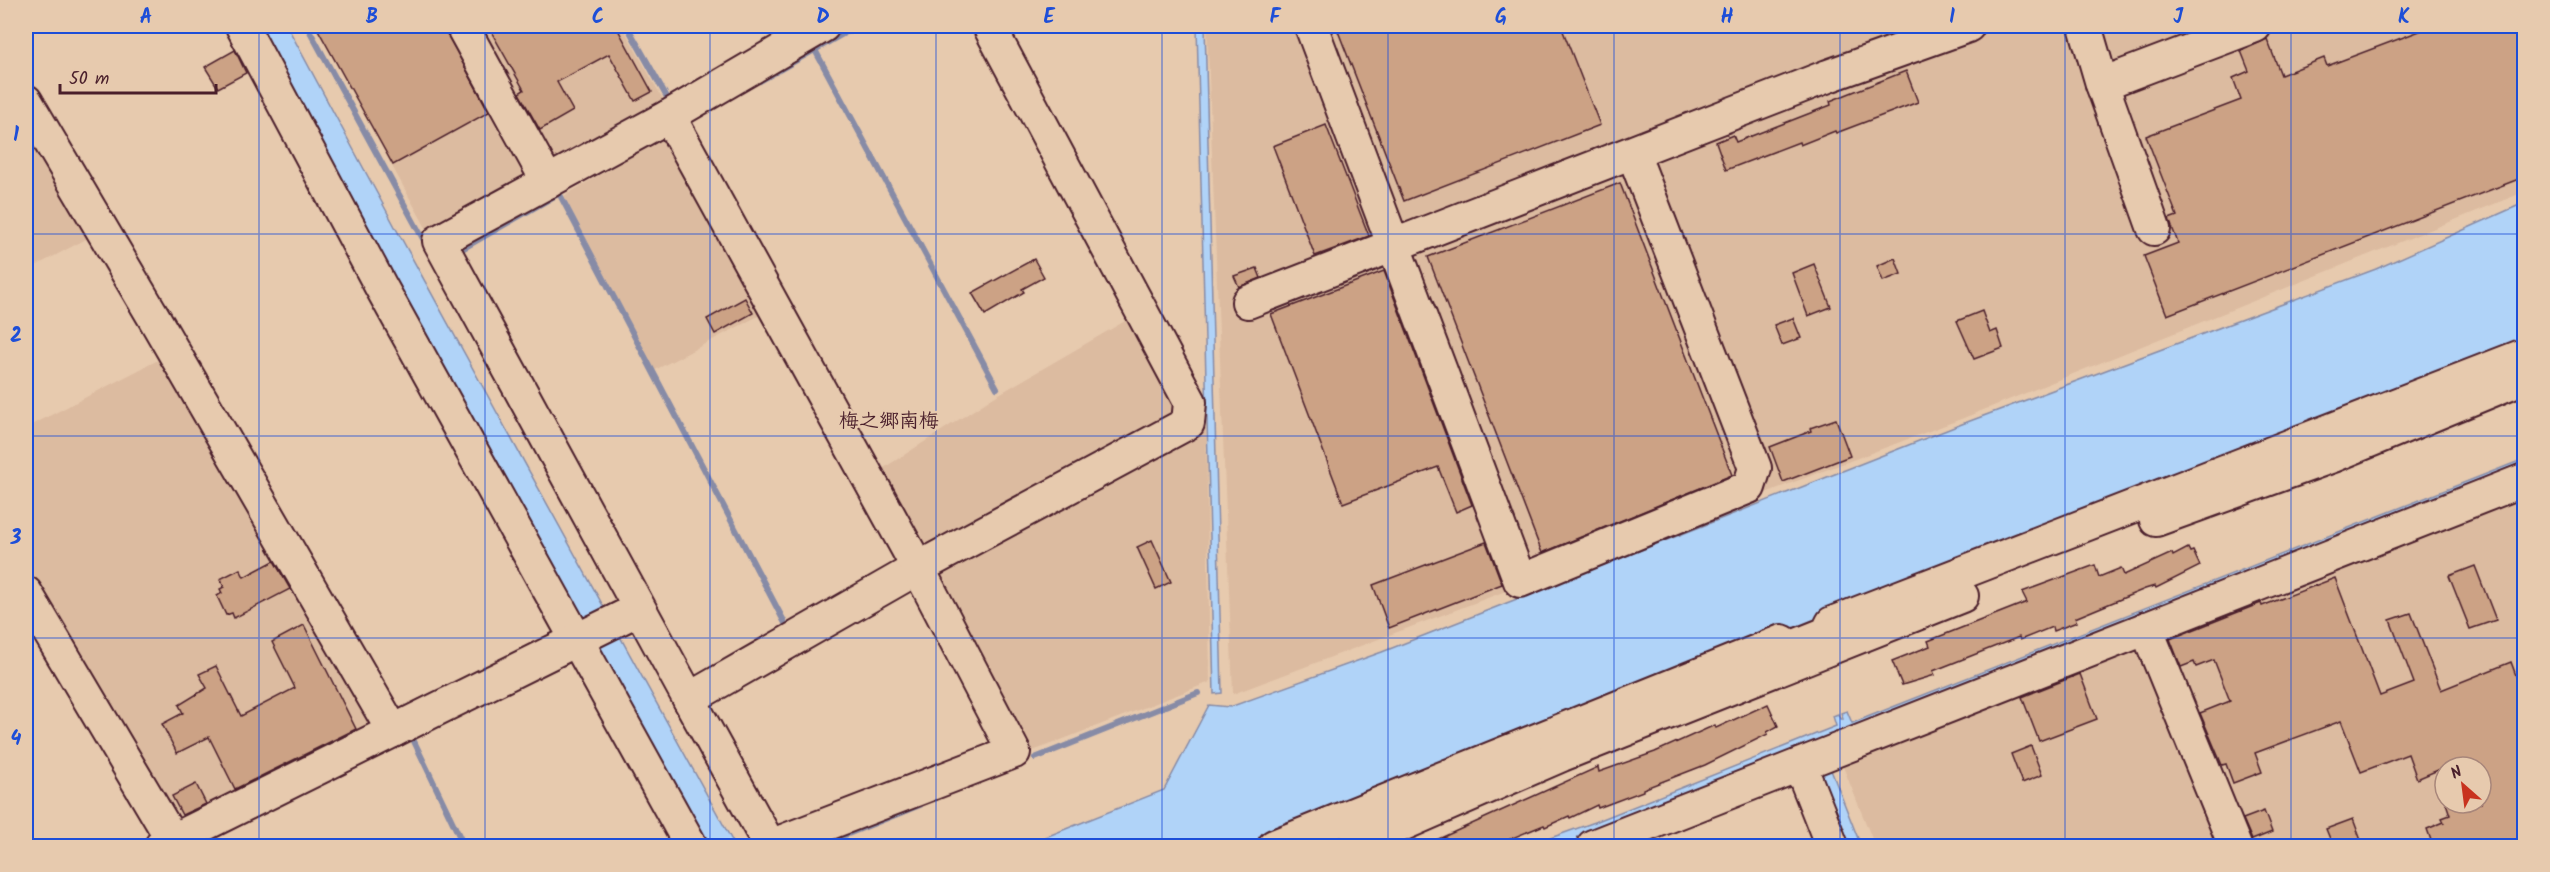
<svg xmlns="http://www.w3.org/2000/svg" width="2550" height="872" font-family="Kalam,'Klee One',sans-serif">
	<rect width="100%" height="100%" fill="#e7caae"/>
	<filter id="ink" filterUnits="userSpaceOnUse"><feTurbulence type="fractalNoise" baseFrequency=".0167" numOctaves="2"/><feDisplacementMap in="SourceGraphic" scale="12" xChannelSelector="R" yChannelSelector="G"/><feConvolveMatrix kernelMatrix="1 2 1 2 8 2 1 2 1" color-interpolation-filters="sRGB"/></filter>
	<g filter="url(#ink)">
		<g fill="#dcbba0" fill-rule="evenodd">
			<path d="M315,26H448L525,169L522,183L430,235Z"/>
			<path d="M477,26H622L665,103L558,162L553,160Z"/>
			<path d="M1207,26H2524V192L1961,419L1233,694Z"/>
			<path d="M26,121L90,237L26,271Z"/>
			<path d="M667,135L764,313L655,370L564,196Z"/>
			<path d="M1132,317L1178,411L922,550L876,473L994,397Z"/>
			<path d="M164,357L382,730L186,824L174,821L26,576V428Z"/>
			<path d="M1206,428L1210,682L1025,754L937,577L940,567Z"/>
			<path d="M2524,492V846H2243L2164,632ZM2445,767H2481V803H2445Z"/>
			<path d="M2141,641L2227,846H1875L1840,759Z"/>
		</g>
		<g fill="#b0d3f8" stroke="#878ba6" stroke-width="1.5">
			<path d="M257,26H287L400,236L735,846H705Z"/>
			<path d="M1197,26H1205L1222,693L1214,694Z"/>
			<path d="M2524,203V342L1243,846H1023L1164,790L1209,705L1230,707L1382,652L1962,424L2376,269Z"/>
			<path d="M2524,459V466L1829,765L1861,846H1844L1801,753L1565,846H1528L1595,822L1836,726L1833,716L1838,714L1840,719H1843L1841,713L1847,711L1852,723Z"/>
		</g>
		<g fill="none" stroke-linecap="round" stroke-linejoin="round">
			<g stroke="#878ba6" stroke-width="6">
				<path d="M307,26L427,246"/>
				<path d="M627,26L668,99"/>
				<path d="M815,50L997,388"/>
				<path d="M760,81L857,26"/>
				<path d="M559,193L786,625"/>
				<path d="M457,252L560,193"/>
				<path d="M412,737L464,846"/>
				<path d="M1035,758L1198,693"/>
				<path d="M818,846L920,805"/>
			</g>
		</g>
		<g fill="#cca285" stroke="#4a1f2b" stroke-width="1.5">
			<path d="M316,26H443L489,112L393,165Z"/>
			<path d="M488,26H616L652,92L635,101L609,54L557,82L573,111L540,130L519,93L524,90Z"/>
			<path d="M1336,26H1561L1600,125L1404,201Z"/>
			<path d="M2433,26H2524V177L2167,315L2144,256L2178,243L2169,219L2177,216L2146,136L2241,100L2233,78L2249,71L2241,51L2267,39L2281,75L2324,58L2327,66Z"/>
			<path d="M235,50L246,73L218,88L205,67Z"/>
			<path d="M1906,71L1918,102L1836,133L1835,131L1800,145L1799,142L1726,170L1716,142L1733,135L1736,142L1831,105L1830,101Z"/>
			<path d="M1326,125L1369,236L1315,256L1273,146Z"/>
			<path d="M1620,183L1732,475L1542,553L1428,257Z"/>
			<path d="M1895,258L1901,274L1883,281L1877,266Z"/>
			<path d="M1034,259L1044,277L1022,289L1024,292L985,315L972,293Z"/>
			<path d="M1814,264L1831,307L1808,316L1792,273Z"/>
			<path d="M1257,268L1261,278L1239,287L1234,276Z"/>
			<path d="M1384,271L1472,505L1456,512L1438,467L1343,503L1271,314Z"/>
			<path d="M745,298L753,313L715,334L707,319Z"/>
			<path d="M1982,311L1990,333L1997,330L2003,348L1974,359L1957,321Z"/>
			<path d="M1793,318L1801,338L1782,345L1774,325Z"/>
			<path d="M1836,419L1850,456L1783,482L1770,447L1811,431L1810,428Z"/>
			<path d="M1152,540L1171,582L1156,589L1137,547Z"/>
			<path d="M1486,542L1502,584L1389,628L1373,585Z"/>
			<path d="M2188,548L2190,552L2193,551L2200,566L2156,588L2155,586L2145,589L2075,618L2077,622L2053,631L2052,627L2020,640L2019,637L1933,671L1935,675L1902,685L1892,661L1930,646L1928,641L2027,602L2022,592L2095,565L2099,577L2121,568L2124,575L2172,553L2173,556Z"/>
			<path d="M274,561L290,589L234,618L232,613L226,615L217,596L222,593L220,589L224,587L220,579L240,569L244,577Z"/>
			<path d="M2475,566L2496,620L2470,629L2449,576Z"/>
			<path d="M2335,578L2380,696L2414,683L2390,620L2411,613L2441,690L2511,662L2524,697V846H2433L2427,829L2444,822L2442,818L2450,815L2446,803H2481V767H2445L2417,779L2408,754L2361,772L2341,721L2255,753L2262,772L2233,783L2226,764L2222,765L2200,713L2230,701L2214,660L2196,667L2194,662L2181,667L2170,639L2261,603L2262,606Z"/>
			<path d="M304,625L356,729L235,789L209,737L177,753L162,724L183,713L179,705L207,688L199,674L216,666L241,716L295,688L272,642Z"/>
			<path d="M2080,674L2097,719L2039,741L2022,697Z"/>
			<path d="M1768,704L1778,726L1767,732L1768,734L1705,765L1643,789V791L1598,808L1597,805L1570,818L1569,816L1545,827L1544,825L1493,846H1423L1598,767L1599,772L1655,752L1715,725L1716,728Z"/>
			<path d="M2031,746L2042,775L2022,783L2011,754Z"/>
			<path d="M196,784L206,804L182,815L172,796Z"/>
			<path d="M2264,811L2272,832L2252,840L2243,819Z"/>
			<path d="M2353,819L2362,843L2353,846H2333L2326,829Z"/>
		</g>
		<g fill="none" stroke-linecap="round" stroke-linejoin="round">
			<g stroke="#4a1f2b" stroke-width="36">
				<g id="minor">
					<path d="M242,26L380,285L691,846"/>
					<path d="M462,26L548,182"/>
					<path d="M823,26L669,116L439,241L689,699L918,568L1188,423L1190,402L989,26"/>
					<path d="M1311,26L1520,581L1749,487L1755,468L1633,153"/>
					<path d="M2085,26L2102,84L2154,229"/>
					<path d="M2102,84L2255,26"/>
					<path d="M26,101L153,316L393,731"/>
					<path d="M669,116L918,568L1014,752L770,846L689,699"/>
					<path d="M1248,302L1828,76L1968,26"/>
					<path d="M2156,520L2333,456L2510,383"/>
					<path d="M26,593L173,841"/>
					<path d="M2146,628L2235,846"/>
					<path d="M1800,765L1832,846"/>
					<path d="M161,846L639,609"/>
					<path d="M1274,846L1782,641L1792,647L1827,633L1832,623L2524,355"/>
					<path d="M1353,846L1562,755L1962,596"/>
					<path d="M1593,846L2524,480"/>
				</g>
			</g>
			<use href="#minor" stroke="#e7caae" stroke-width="32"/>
		</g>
	</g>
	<path fill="none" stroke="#1d4ed8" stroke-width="1.5" stroke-opacity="0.55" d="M259,26V846M485,26V846M710,26V846M936,26V846M1162,26V846M1388,26V846M1614,26V846M1840,26V846M2065,26V846M2291,26V846M26,234H2524M26,436H2524M26,638H2524"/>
	<g text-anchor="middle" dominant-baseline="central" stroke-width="5" stroke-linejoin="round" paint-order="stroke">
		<g font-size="20" font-weight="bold" fill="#4a1f2b" stroke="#e7caae">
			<text x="889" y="422">梅之郷南梅</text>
		</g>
	</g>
	<rect width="2550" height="872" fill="none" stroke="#e7caae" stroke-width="66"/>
	<g transform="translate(2463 785) rotate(332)"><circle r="28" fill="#e7caae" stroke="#a8867a" stroke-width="1.5"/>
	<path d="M0-4.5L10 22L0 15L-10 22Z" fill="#c8321e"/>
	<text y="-9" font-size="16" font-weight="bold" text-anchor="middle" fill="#4a1f2b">N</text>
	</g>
	<path d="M60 84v9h156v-9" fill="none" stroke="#4a1f2b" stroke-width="3"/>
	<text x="69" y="84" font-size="18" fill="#4a1f2b" stroke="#e7caae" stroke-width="4.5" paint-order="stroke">50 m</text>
	<rect x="33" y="33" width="2484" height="806" fill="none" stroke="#1d4ed8" stroke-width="2"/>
	<g font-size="20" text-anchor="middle" font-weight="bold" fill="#1d4ed8">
		<text x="146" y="23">A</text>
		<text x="372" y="23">B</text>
		<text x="598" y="23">C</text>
		<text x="823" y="23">D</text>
		<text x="1049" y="23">E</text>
		<text x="1275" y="23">F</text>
		<text x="1501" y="23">G</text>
		<text x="1727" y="23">H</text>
		<text x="1952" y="23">I</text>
		<text x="2178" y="23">J</text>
		<text x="2404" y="23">K</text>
		<text x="16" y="141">1</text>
		<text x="16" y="342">2</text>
		<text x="16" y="544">3</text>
		<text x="16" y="745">4</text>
	</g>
</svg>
